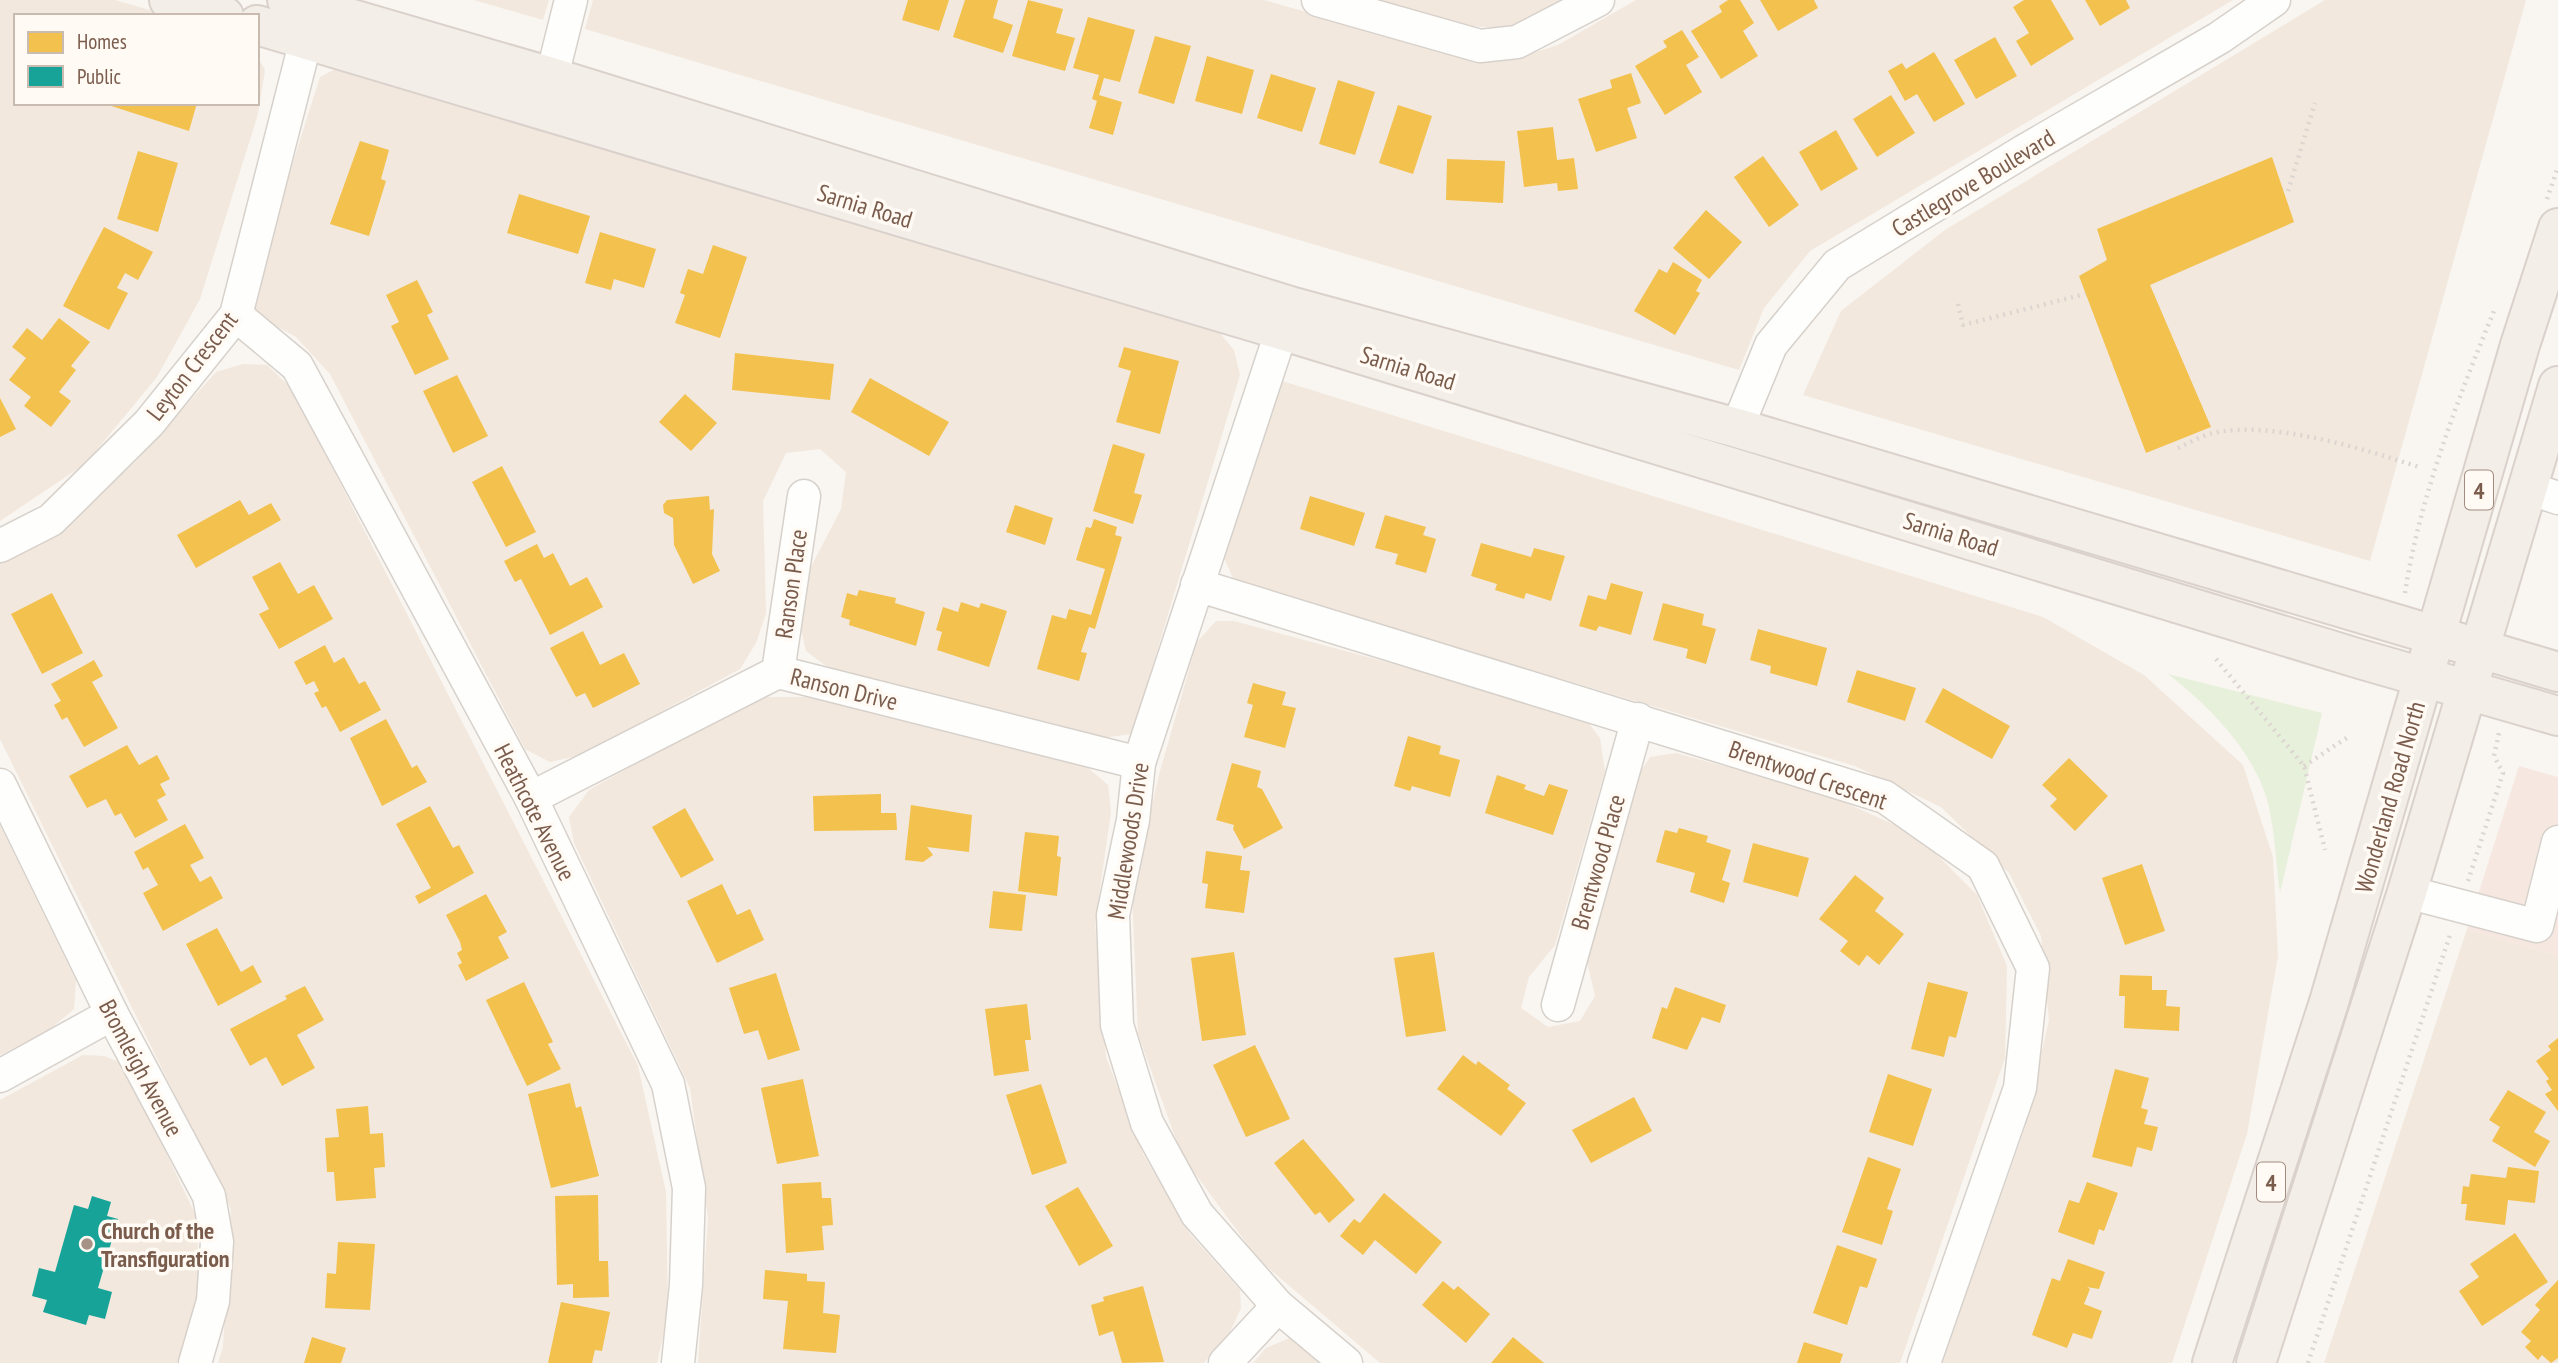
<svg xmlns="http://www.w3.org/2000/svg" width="2558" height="1363" font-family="'PT Sans Narrow',sans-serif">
	<rect width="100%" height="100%" fill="#f9f5f0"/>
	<g fill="#f2e8de">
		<path d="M0,0H115L171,16H16V103H257V56L265,70L258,114L200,299L157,377L85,464L0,521Z"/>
		<path d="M474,0H549L543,20Z"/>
		<path d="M593,0H1264L1475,60L1518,58L1558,45L1636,0H2233L1810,251L1764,308L1739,370L585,29Z"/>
		<path d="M1365,0H1571L1551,11L1505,28L1449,25Z"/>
		<path d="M2325,0H2526L2370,561L1803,395L1841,311L1945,230Z"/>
		<path d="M343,65L1214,326L1234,350L1240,375L1132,734L1101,738L830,669L806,651L799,620L811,567L841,509L846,472L820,449L786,453L763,501L766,613L756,643L740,669L581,755L550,762L525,749L330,374L296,337L259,317L250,298L320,77Z"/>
		<path d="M243,364L267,365L292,389L638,1066L666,1192L668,1315L657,1363H218L223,1347L231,1209L0,739V562L72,521L135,462L216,372Z"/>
		<path d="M1279,380L2043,617L2144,675L2243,765L2273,857L2278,956L2247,1134L2172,1363H1942L2024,1131L2049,1020L2041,936L2009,873L1941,807L1855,766L1254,588L1233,578L1224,558Z"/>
		<path d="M1216,621H1234L1582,715L1600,738L1605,771L1555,945L1529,977L1521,1008L1548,1027L1580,1021L1595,996L1587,961L1598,913L1634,782L1650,757L1676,753L1826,794L1917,835L1977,895L2007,966L2005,1058L1900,1363H1380L1259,1260L1182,1156L1138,1034L1132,892L1160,771L1197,642Z"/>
		<path d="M755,697H812L1087,767L1108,785L1111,812L1095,923L1106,1057L1143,1154L1190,1234L1240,1290L1241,1308L1229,1334L1204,1363H698L708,1218L690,1088L574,843L569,817L589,790Z"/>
		<path d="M0,825L76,981L74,1009L49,1030L0,1055Z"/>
		<path d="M2467,929L2558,956V1363H2324Z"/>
		<path d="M83,1055L104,1056L124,1064L195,1214L201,1282L182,1363H0V1100Z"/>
		<path d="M1292,1337L1322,1363H1253L1266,1348Z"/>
	</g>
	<path fill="#f6e8e1" d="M2519,766L2558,777V956L2467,929Z"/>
	<path fill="#e7f0db" d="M2168,674L2322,713L2280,893C2276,864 2275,832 2268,803C2254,751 2209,706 2168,674Z"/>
	<g fill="#f2c14e">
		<path d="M908,0H949L939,31L902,20Z"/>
		<path d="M965,0H998L993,18L1013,25L1003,53L953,37Z"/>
		<path d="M1028,0L1063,9L1056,33L1075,38L1065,71L1012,56Z"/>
		<path d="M1728,0H1740L1754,23L1743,31L1758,56L1721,79L1691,31L1722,12L1719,6Z"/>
		<path d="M1760,0H1814L1818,8L1778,31Z"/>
		<path d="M2024,0H2051L2074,39L2031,66L2016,41L2029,33L2013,7Z"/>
		<path d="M2085,0H2126L2130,8L2100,26Z"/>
		<path d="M1088,17L1135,30L1120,82L1104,78L1099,95L1122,102L1113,135L1089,128L1097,101L1092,99L1099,75L1073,68Z"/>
		<path d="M1682,30L1699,57L1686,65L1702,92L1665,115L1635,66L1667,47L1663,41Z"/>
		<path d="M1155,36L1191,46L1174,104L1138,93Z"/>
		<path d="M1995,37L2017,76L1976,99L1954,60Z"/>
		<path d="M1934,52L1965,104L1934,122L1917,94L1905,101L1888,71L1902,63L1906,69Z"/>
		<path d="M1207,56L1254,70L1242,114L1195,101Z"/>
		<path d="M1631,73L1641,103L1627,108L1637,138L1596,152L1578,99L1612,88L1610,80Z"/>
		<path d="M1271,74L1316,88L1302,132L1257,118Z"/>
		<path d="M1338,80L1375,92L1355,155L1319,144Z"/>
		<path d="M1891,95L1915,133L1877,157L1853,119Z"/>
		<path d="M102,103H197L189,131Z"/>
		<path d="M1398,105L1432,116L1413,174L1379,163Z"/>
		<path d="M1553,127L1557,160L1574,158L1578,189L1558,191L1557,183L1524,187L1517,131Z"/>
		<path d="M1836,130L1858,169L1821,191L1799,152Z"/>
		<path d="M360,141L389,150L381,179L386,181L369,236L330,224Z"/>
		<path d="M138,151L178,163L158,232L117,219Z"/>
		<path d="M1763,156L1799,205L1769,227L1734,177Z"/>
		<path d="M2272,157L2294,222L2150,285L2211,427L2146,453L2079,276L2107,260L2097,229Z"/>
		<path d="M1447,159L1505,161L1503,203L1446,200Z"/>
		<path d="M519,194L590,216L578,254L507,233Z"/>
		<path d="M1706,210L1742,242L1709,279L1673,248Z"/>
		<path d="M104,227L153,252L138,280L125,273L117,288L128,293L109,330L63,306Z"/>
		<path d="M600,232L656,249L644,288L614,279L611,290L585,283Z"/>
		<path d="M713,245L747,257L720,338L675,323L685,295L680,293L688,269L703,274Z"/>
		<path d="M1673,262L1702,280L1696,291L1700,293L1675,335L1634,311L1659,269L1667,273Z"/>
		<path d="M417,280L433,312L427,315L449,359L415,375L391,326L399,322L386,295Z"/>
		<path d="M59,318L90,342L71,366L76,370L59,392L71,401L51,427L24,406L31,397L9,380L26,358L12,347L27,328L42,340Z"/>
		<path d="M1124,347L1179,361L1160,434L1116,422L1131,371L1118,367Z"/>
		<path d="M735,353L834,364L830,400L732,390Z"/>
		<path d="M457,375L488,436L453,453L423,391Z"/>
		<path d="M870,378L949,422L929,456L851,412Z"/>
		<path d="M685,394L717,423L691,451L659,422Z"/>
		<path d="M0,398L16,429L0,437Z"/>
		<path d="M1113,444L1145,454L1134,493L1142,495L1133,524L1093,511Z"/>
		<path d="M502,466L536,532L506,547L472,482Z"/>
		<path d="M709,496L710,510L714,509L712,554L720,571L693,584L674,545L673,518L664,513L663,505L667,500Z"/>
		<path d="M1310,496L1365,513L1354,546L1300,529Z"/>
		<path d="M240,500L249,515L271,503L281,520L196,568L177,535Z"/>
		<path d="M1015,505L1053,518L1045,545L1006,532Z"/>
		<path d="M1385,515L1426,527L1423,535L1436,539L1426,573L1395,564L1398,554L1375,548Z"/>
		<path d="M1094,519L1117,527L1115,535L1122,537L1095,629L1089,627L1081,652L1087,653L1079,681L1037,669L1052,615L1066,619L1069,609L1091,615L1105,569L1076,560L1086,527L1091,528Z"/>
		<path d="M1481,543L1531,557L1534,548L1565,556L1551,601L1526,593L1524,599L1495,590L1497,584L1471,576Z"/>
		<path d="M537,544L544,558L553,553L570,586L587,577L603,607L550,635L521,579L515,582L504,561Z"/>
		<path d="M280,562L298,594L314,585L333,619L279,649L259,614L269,609L252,577Z"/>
		<path d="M1611,583L1643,592L1631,635L1599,626L1596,631L1579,626L1588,595L1606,600Z"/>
		<path d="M859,590L896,598L895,603L925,612L916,646L849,625L850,620L841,617L847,593L857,596Z"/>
		<path d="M52,593L83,653L42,674L11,614Z"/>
		<path d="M961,602L979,608L981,603L1007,611L989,667L937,650L942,632L936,630L943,607L958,612Z"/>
		<path d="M1663,603L1704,614L1702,625L1716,629L1706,664L1686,658L1688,649L1653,640Z"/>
		<path d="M1758,629L1827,648L1817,686L1770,673L1771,666L1750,660Z"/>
		<path d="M583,631L600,665L624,653L640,684L593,708L585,693L576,697L550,648Z"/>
		<path d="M325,645L334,663L344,657L359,684L365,681L381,710L340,732L326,706L322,708L314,693L319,691L314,681L306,685L294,662Z"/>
		<path d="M94,660L103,676L92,682L118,728L84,747L67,717L62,720L54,705L61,701L51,684Z"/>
		<path d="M1857,670L1916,688L1905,721L1847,702Z"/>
		<path d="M1253,683L1286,692L1282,705L1296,708L1285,748L1244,737L1253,705L1247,703Z"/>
		<path d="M1943,688L2010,726L1992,759L1925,722Z"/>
		<path d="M386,719L412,768L417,765L427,782L382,806L350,738Z"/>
		<path d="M1408,736L1441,746L1439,754L1460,760L1450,797L1412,786L1410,791L1394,786Z"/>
		<path d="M127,745L139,765L157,755L170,779L160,784L166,795L157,800L168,820L135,838L121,813L115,816L106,799L87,808L69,776Z"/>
		<path d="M2069,758L2108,796L2075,831L2050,806L2057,799L2042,785Z"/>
		<path d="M1232,763L1261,771L1257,787L1262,789L1283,828L1244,849L1233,829L1234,825L1216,820Z"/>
		<path d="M1497,775L1526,785L1524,789L1544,796L1549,784L1568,790L1553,835L1485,813Z"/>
		<path d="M881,794V813H896L897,830L814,831L813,796Z"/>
		<path d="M911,805L972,815L969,852L927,847L933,855L923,862L905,860Z"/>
		<path d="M430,806L453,848L459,845L474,873L419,904L415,896L431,888L396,824Z"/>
		<path d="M685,808L714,860L681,878L652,827Z"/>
		<path d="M185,824L204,858L190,865L200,882L211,876L223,898L163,931L143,893L158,885L148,867L143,870L134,852Z"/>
		<path d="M1679,828L1708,836L1706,842L1731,850L1722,880L1730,883L1724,903L1690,892L1695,873L1656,862L1665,830L1677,833Z"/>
		<path d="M1025,832L1059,836L1057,856L1061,857L1057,896L1018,891Z"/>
		<path d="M1753,843L1809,858L1798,897L1743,882Z"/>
		<path d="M1206,851L1242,856L1240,870L1250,871L1244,913L1205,908L1208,884L1202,883Z"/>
		<path d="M2142,864L2165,931L2125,945L2102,878Z"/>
		<path d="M1855,875L1884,898L1875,911L1904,934L1879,965L1867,955L1859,966L1840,951L1848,941L1819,919Z"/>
		<path d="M722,884L737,915L750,909L764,940L717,963L687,901Z"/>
		<path d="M993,891L1026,895L1022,931L989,928Z"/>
		<path d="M486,894L507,932L498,937L509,958L466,981L458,965L462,963L457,953L462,950L460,942L446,915Z"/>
		<path d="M217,928L241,972L253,965L262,982L218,1006L186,944Z"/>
		<path d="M1234,952L1246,1035L1202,1041L1191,958Z"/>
		<path d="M1434,952L1446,1031L1406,1037L1394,958Z"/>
		<path d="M776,973L800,1050L768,1060L758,1030L744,1034L729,988Z"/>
		<path d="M2120,975L2152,976V990H2167L2166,1006L2180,1007L2179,1031L2124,1028L2125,996H2119Z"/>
		<path d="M524,982L553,1042L548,1044L561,1069L527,1086L486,1000Z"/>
		<path d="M1928,982L1968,992L1956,1038L1949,1036L1944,1057L1911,1049Z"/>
		<path d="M305,986L324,1020L297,1035L315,1068L282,1086L266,1057L250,1066L230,1029L287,999L285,996Z"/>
		<path d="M1675,987L1726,1005L1720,1023L1702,1017L1687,1050L1652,1038L1662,1007L1667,1009Z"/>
		<path d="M1027,1004L1031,1040H1025L1029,1071L994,1076L985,1009Z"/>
		<path d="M2558,1038V1111L2545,1094L2552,1090L2546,1081L2549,1079L2536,1061L2551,1050L2548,1046Z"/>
		<path d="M1255,1045L1290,1119L1246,1137L1213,1065Z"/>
		<path d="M1463,1055L1476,1065L1478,1061L1510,1085L1507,1089L1526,1103L1501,1136L1437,1089Z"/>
		<path d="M2115,1069L2149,1078L2141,1108L2148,1110L2144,1124L2158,1127L2152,1151L2137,1147L2132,1167L2092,1157Z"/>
		<path d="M1888,1074L1932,1089L1913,1146L1869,1132Z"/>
		<path d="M803,1079L819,1156L777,1164L761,1088Z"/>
		<path d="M570,1083L576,1108L581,1106L599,1176L551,1188L528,1094Z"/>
		<path d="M1041,1084L1067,1163L1032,1175L1006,1095Z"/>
		<path d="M2508,1090L2546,1112L2534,1132L2550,1141L2535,1167L2492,1141L2500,1127L2489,1120Z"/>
		<path d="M1634,1097L1652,1131L1591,1163L1572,1130Z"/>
		<path d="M368,1106L370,1134L383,1133L385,1167L374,1168L376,1198L336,1201L334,1172H327L325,1138L339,1137L336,1109Z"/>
		<path d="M1303,1139L1355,1200L1329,1223L1320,1212L1315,1215L1274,1163Z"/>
		<path d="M1868,1157L1901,1169L1887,1209L1893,1211L1882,1245L1842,1232Z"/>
		<path d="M2508,1167L2539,1171L2535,1203L2508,1200L2505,1225L2465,1220L2467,1204H2461L2463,1186L2469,1187L2471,1174L2506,1178Z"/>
		<path d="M821,1182L822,1198H831L833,1225L822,1226L824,1250L786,1253L782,1184Z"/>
		<path d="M2087,1182L2118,1193L2104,1231L2099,1229L2094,1245L2058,1232L2069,1200L2079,1203Z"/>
		<path d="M1078,1187L1113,1246L1079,1266L1045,1206Z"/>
		<path d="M1384,1193L1442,1242L1416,1274L1375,1240L1363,1255L1340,1236L1354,1219L1360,1223Z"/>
		<path d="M598,1195L599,1261H608L609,1297L573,1298V1284L557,1285L555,1196Z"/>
		<path d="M2515,1233L2548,1282L2482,1326L2459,1291L2479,1277L2470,1264Z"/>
		<path d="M338,1242L375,1244L370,1310L325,1308L327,1273L336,1274Z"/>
		<path d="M1837,1245L1877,1259L1867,1288L1860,1286L1847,1325L1813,1313Z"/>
		<path d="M2068,1259L2105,1272L2099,1289L2087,1287L2090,1289L2084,1304L2102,1311L2092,1339L2073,1333L2067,1348L2032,1335L2052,1278L2060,1281Z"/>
		<path d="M765,1270L807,1274V1281L825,1282L823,1313L840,1315L836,1353L783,1349L788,1301L763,1299Z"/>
		<path d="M2558,1280V1358L2551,1363L2542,1355L2538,1360L2525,1347L2531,1341L2521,1332L2540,1310L2535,1305Z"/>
		<path d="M1443,1281L1454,1290L1458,1286L1490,1314L1466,1343L1422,1305Z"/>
		<path d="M1143,1286L1164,1362L1122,1363L1113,1331L1099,1336L1091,1305L1104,1301L1103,1297Z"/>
		<path d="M561,1302L610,1312L602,1351L595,1350L592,1363H548Z"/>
		<path d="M312,1337L346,1348L341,1363H304Z"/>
		<path d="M1513,1337L1544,1363H1491Z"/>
		<path d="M1804,1342L1843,1354L1840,1363H1797Z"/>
	</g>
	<path fill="#17a398" d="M92,1196L111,1202L107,1216L118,1219L98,1288L112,1292L105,1319L89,1315L86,1325L43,1312L47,1300L32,1296L39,1268L55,1272L74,1205L88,1209Z"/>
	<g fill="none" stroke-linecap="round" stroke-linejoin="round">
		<g stroke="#d7d1cb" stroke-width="35">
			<g id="minor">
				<path d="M1318,0L1480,46L1517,42L1598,0"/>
				<path d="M546,100L571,0"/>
				<path d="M1289,308L1139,763L1133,820L1113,915L1117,1025L1147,1123L1197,1214L1278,1306L1346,1363"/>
				<path d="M236,315L297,366L531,798L668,1084L689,1188L686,1285L678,1363"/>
				<path d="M1737,428L1771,345L1837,265L2024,151L2219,38L2274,0"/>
				<path d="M2528,488L2558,498"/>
				<path d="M0,546L51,520L149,423L236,315L312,16"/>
				<path d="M1197,585L1885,797L1983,866L2033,968L2020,1088L1924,1363"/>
				<path d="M778,672L804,496"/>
				<path d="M0,785L112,1014L209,1196L217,1242L213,1301L195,1363"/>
				<path d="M531,798L778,672L1139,763"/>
				<path d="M2407,892L2537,926L2558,842"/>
				<path d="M1558,1005L1638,719"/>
				<path d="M0,1076L112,1014"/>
				<path d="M1225,1363L1278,1306"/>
			</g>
		</g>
		<g stroke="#dad1cc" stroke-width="42">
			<g id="major">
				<path d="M169,0L224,16"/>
				<path d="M287,0L551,77L1290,306L1737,428L2558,672"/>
				<path d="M257,25L1281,330L2360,659L2558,716"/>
				<path d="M2212,1363L2329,1002L2520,345L2558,228"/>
				<path d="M2256,1363L2407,892L2558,386"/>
			</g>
		</g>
		<g stroke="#dcd5d0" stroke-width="4.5" stroke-dasharray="2 5" stroke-linecap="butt">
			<path d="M2288,191L2315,103"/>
			<path d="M2547,199L2558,167"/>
			<path d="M1958,304L1963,325L2085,294"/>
			<path d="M2178,448C2189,443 2201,436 2213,433C2272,420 2363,449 2419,467"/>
			<path d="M2405,593C2419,500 2458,398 2494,311"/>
			<path d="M2216,659L2304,766L2325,850"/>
			<path d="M2304,766L2348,737"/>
			<path d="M2468,881L2503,773L2494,756L2499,733"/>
			<path d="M2308,1363L2451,932"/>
		</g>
		<use href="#minor" stroke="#fefefd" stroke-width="32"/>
		<use href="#major" stroke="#f3eee8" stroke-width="38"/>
	</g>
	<circle fill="#a69286" stroke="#fffaf3" stroke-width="2.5" cx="87" cy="1244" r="7"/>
	<g text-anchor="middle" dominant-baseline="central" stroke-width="7" stroke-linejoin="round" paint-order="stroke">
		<g fill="#fffaf3" stroke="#a28b7f" stroke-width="2">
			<rect x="2465" y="470.5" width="28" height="39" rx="5"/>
			<rect x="2257" y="1162.5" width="28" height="39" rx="5"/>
		</g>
		<g font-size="23" font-weight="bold" fill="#7a5c4d">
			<text x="2479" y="490">4</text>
			<text x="2271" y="1182">4</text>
		</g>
		<g font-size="24" fill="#7a5c4d" stroke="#fffaf3">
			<text transform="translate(1973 183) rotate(-31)">Castlegrove Boulevard</text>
			<text transform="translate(865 206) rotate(17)">Sarnia Road</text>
			<text transform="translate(192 366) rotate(-52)">Leyton Crescent</text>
			<text transform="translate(1408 368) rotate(17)">Sarnia Road</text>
			<text transform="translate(1951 534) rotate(17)">Sarnia Road</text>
			<text transform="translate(791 584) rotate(-82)">Ranson Place</text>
			<text transform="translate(844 689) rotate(14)">Ranson Drive</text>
			<text transform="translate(1808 775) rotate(19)">Brentwood Crescent</text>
			<text transform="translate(2390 797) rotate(-74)">Wonderland Road North</text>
			<text transform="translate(535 812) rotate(63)">Heathcote Avenue</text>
			<text transform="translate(1128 841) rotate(-81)">Middlewoods Drive</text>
			<text transform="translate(1598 862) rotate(-74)">Brentwood Place</text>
			<text transform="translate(141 1068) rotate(62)">Bromleigh Avenue</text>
		</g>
		<g font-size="24" font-weight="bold" fill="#7a5c4d" stroke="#fffaf3" text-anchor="start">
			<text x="101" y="1230">Church of the<tspan x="101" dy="28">Transfiguration</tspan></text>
		</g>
	</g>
	<rect x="14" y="14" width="245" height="91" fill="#fffaf3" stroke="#cabbb1" stroke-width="2"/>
	<rect x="28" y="32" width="35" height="21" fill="#f2c14e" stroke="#cabbb1" stroke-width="2"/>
	<text x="77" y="49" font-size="21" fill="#7a5c4d">Homes</text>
	<rect x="28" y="66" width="35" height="21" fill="#17a398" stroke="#cabbb1" stroke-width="2"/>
	<text x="77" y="84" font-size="21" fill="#7a5c4d">Public</text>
</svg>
